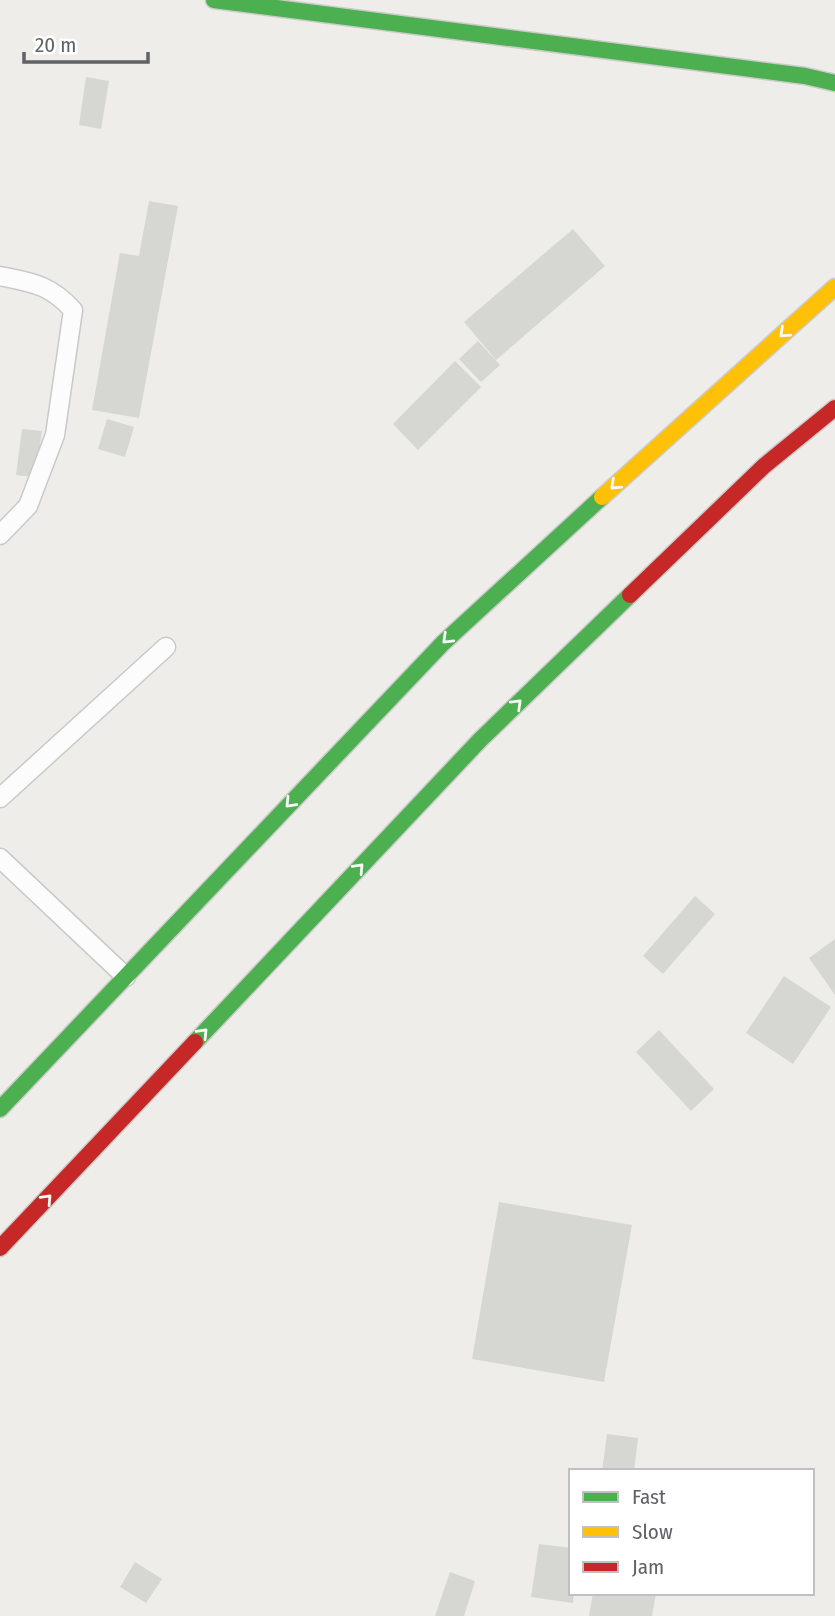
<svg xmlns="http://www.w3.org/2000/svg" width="835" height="1616" font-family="'Fira Sans Condensed',sans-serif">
	<rect width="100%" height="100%" fill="#eeede9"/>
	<g fill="#d6d6d3">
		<path d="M86,77L109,81L101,129L79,125Z"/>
		<path d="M149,201L178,206L139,418L92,410L120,253L139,256Z"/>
		<path d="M573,229L605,266L496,360L464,322Z"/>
		<path d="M478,341L500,365L481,382L459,359Z"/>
		<path d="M455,361L481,387L418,450L393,424Z"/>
		<path d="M107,419L134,427L125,457L98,449Z"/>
		<path d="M22,429L42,431L35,477L16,475Z"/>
		<path d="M695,896L715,914L663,974L643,956Z"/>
		<path d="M835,939V995L809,958Z"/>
		<path d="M784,976L831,1007L793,1064L746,1033Z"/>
		<path d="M659,1030L714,1089L691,1111L636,1052Z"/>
		<path d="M499,1202L632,1225L604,1382L472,1359Z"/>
		<path d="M607,1434L638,1438L634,1471H602Z"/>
		<path d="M539,1544L571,1548V1593H574L573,1603L531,1597Z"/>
		<path d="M135,1562L162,1579L146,1603L120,1587Z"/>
		<path d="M450,1572L475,1581L464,1616H435Z"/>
		<path d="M593,1593H656L652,1616H589Z"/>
	</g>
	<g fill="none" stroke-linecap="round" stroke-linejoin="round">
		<g stroke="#c9c9c9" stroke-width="21">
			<g id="lane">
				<path d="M0,276C33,283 49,284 73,310L55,435L28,506L0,535"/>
				<path d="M0,798L166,647"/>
				<path d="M0,858L126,977"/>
			</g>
		</g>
		<g stroke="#cbcbca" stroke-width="19">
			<g id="fast">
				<path d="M214,0L805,76L835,83"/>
				<path d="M195,1042L480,740L630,595"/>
				<path d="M0,1109L443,643L602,497"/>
			</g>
		</g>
		<g stroke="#cbcbca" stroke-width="19">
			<path id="slow" d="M602,497L835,287"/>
		</g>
		<g stroke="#cbcbca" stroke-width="19">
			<g id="jam">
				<path d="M630,595L764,466L835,408"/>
				<path d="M0,1248L195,1042"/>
			</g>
		</g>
		<use href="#lane" stroke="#fcfcfc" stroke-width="18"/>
		<use href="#fast" stroke="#4caf50" stroke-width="16"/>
		<use href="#slow" stroke="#ffc107" stroke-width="16"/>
		<use href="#jam" stroke="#c62828" stroke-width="16"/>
	</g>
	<defs><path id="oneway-chevron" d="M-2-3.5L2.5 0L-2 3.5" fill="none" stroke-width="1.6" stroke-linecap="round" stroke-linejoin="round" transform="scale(1.75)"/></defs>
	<g stroke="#f6fbf6">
		<use href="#oneway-chevron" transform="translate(784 333) rotate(138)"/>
		<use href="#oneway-chevron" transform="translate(615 485) rotate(137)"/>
		<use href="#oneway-chevron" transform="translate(447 639) rotate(136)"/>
		<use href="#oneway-chevron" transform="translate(517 704) rotate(-44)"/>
		<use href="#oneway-chevron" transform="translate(290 803) rotate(134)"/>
		<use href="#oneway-chevron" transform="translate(359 868) rotate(-47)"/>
		<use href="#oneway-chevron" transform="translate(203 1033) rotate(-47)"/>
		<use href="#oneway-chevron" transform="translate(47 1199) rotate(-47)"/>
	</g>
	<rect x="569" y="1469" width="245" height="126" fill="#ffffff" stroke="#bfc0c2" stroke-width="2"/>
	<rect x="583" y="1492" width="35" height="10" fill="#4caf50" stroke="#bfc0c2" stroke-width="2"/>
	<text x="632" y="1504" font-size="21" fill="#5f6266">Fast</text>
	<rect x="583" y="1527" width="35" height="10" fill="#ffc107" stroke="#bfc0c2" stroke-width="2"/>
	<text x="632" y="1539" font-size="21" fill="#5f6266">Slow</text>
	<rect x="583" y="1562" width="35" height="10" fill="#c62828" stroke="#bfc0c2" stroke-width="2"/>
	<text x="632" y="1574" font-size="21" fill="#5f6266">Jam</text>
	<path d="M24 52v10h124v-10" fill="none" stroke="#5f6266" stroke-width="3.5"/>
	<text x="35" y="52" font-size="21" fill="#5f6266" stroke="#ffffff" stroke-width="5" paint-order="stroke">20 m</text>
</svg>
